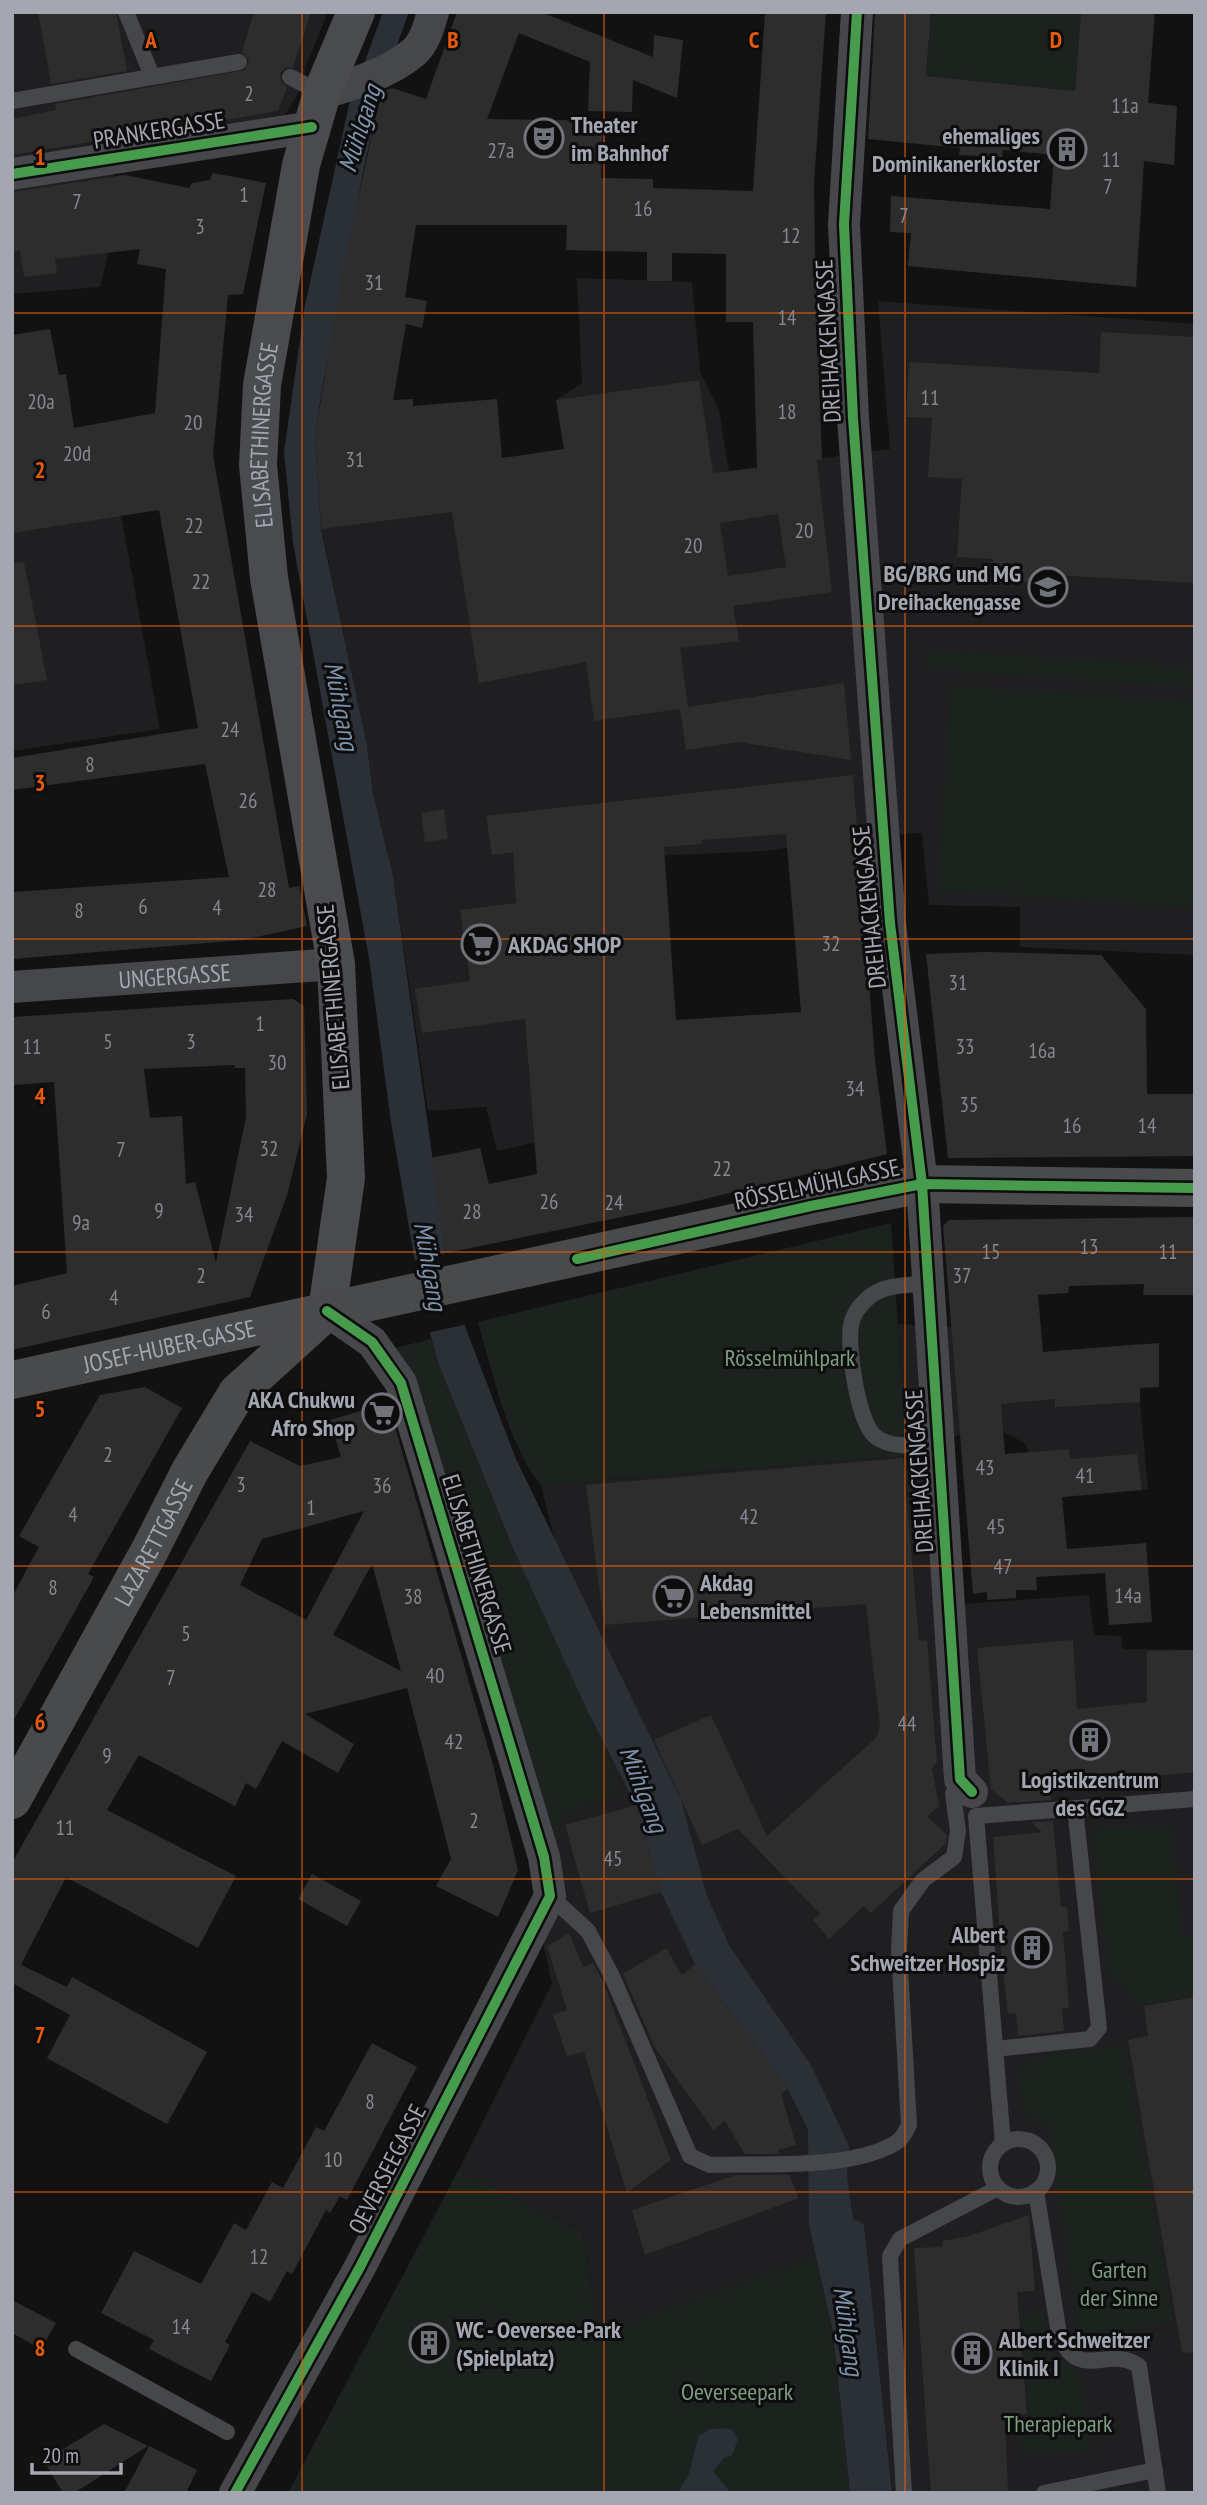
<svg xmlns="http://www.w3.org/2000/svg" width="1207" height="2505" font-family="'PT Sans Narrow',sans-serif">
	<rect width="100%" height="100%" fill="#121213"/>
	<g fill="#1f1f21">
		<path d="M12,12H328L305,68L304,83L286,114L278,118L175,130L105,143L114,174L115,225L100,287L12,294Z"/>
		<path d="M577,278L692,282L700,372L719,410L729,471L890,449L878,301L1195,324V955L1020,947V907L929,905L922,833L863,836L766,851L590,859L615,1124L497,1151L486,1107L428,1111L393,876L373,793L367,745L321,527L326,528L474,463L564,449L556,400L582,383Z"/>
		<path d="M114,475L160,729L12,751V493Z"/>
		<path d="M898,1324L951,1327L1043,1352L1140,1344V1402L1148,1489L1031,1500L1029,1452L1025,1443L1003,1432L960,1435L924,1450L934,1606L1089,1595L1094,1635L1121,1636L1123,1649L1195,1650V2493H892L864,2224L810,2258L598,2334L583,2232L458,2171L552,1984L542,1938L562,1815L617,1793L541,1485L907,1456Z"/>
	</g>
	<g fill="#1c221d">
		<path d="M931,12H1081L1075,91L926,76Z"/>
		<path d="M926,649L1195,666V687L926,670Z"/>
		<path d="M951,685L1195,701V908L937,891Z"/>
		<path d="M891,1223L907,1456L541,1485C510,1450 491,1368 478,1322Z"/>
		<path d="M431,1339L438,1363L513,1548L607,1747L617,1793L562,1815L555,1859L395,1348Z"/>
		<path d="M1173,1825L1182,1936H1195V1996L1132,2007C1129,1990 1126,1984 1109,1979L1091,1828Z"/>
		<path d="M1124,2046L1174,2322L1084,2336L1078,2331L1048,2126L1025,2115L1016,2072C1041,2047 1090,2050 1124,2046Z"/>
		<path d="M458,2171L583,2232L598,2333L810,2258L818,2252L833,2332L850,2493H288Z"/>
		<path d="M1043,2311L1049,2350L1080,2373L1091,2451L1021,2456L1019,2419L1029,2417L1020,2313Z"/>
	</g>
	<g fill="#2a3036">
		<path d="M383,12H409L383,84L364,167L322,390L315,435L321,529L367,745L373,793L393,876L451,1290L516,1459L681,1800L707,1896L729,1945L812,2067L849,2146L847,2176L853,2219L864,2224L892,2493H850L833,2332L809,2225L808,2130L788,2089L695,1964L661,1892L636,1805L588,1712L513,1548L438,1363L422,1303L391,1122L369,958L293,543L284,452L305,305L349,105Z"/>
		<path d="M723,2428L733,2430L738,2440L732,2455L724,2458L713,2471L731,2493H678L689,2474L698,2437L710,2429Z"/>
	</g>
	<path fill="#121213" d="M446,1253L464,1325L426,1333L411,1261Z"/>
	<g fill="#2d2d2e" fill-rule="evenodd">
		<path d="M38,12H116L127,71L51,84Z"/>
		<path d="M254,12H311L293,67L285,68L280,73L281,82L287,87L278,111L12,155V119L56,110L55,104L245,70L249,60L242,52Z"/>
		<path d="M457,12H541L653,57L654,35L683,40L677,98L633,80L632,112L588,111L590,62L519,33L487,119L603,121L601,178L653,179V188L753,191L765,12H826L814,183L815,260L822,460H817L832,592L733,606L739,641L680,648L688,707L844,683L851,760L739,742L686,750L680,709L594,721L586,662L479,683L452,512L321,529L315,435L343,268L381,93L392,88L426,99ZM416,225H567L566,250L647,252V281H672V253L726,254V322H753L757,468L713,473L699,380L556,400L564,449L502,458L497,399L413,406V399L393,400L406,324L422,328L427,301L405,297ZM778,514L786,567L728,576L720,523Z"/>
		<path d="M875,12H931L926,76L1075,91L1081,12H1155L1148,103L1177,106L1174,165L1144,161L1136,287L908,266L911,233L890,232L891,196L1050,209L1054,155L1003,150L1002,157L959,155L960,148L868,139Z"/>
		<path d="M213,173L266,183L243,294L228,295L213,455L289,888L299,886L307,926L243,940L12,959V892L229,877L205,764L12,790V758L198,728L159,510L12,533V335L50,329L59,375L66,374L74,428L155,413L166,269L137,264L140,249L55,259L57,273L24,277L20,251L12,252V192L125,175L189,188L192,183L210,180Z"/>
		<path d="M1101,332L1195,337V583L1035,574L1034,582L995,580L993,559L957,557L962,479L928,477L932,418L906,417L909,362L1099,373Z"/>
		<path d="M24,562L47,680L12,685V563Z"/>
		<path d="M853,775L875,1060L887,1154L685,1204L446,1253L431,1158L480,1148L489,1184L537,1174L525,1019L422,1033L415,989L470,981L460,910L516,903L513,852L492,855L486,816ZM786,834L801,1012L676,1020L664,847L702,844V840Z"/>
		<path d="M444,809L448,839L425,842L421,813Z"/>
		<path d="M984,952L1101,955L1146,1009L1147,1094H1195V1156L948,1158L926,954Z"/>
		<path d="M293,999L304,1006L307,1114L287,1195L250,1297L12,1350V1286L67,1273L54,1082L12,1085V1017ZM235,1065V1068H245L246,1117L216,1263L195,1182L186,1184L182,1116L150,1118L144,1069Z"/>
		<path d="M1195,1217L1193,1295H1143L1144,1284L1069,1286L1068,1293L1038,1295L1043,1352L1159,1343V1387L1140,1388V1402L1055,1407V1399L1001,1404L1005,1454L1069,1449L1070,1459L1137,1454L1142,1490L1062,1497L1067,1549L1146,1543L1152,1622L1109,1625L1105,1573L1036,1577L1037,1590H1016V1598L987,1600V1592L973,1594L943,1226L949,1220Z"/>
		<path d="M145,1387L182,1408L88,1574L94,1577L12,1723V1597L39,1547L19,1536L100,1395Z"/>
		<path d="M388,1403L493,1765L518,1870L498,1917L436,1886L451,1859L407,1688L305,1714L354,1744L338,1773L282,1741L256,1789L246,1783L235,1806L139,1755L107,1810L236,1876L198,1948L66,1877L21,1965L67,1987L72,1977L207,2052L167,2124L47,2058L70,2015L12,1983V1863L250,1441L300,1466L341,1457L330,1420ZM364,1511L306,1620L240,1585L262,1539ZM372,1564L401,1671L333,1635Z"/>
		<path d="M903,1458L919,1641L927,1640L937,1762L932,1768L939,1806L927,1816L947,1835L946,1843L871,1913L864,1906L829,1939L813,1920L820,1914L738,1829L702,1845L654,1740L711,1715L767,1836L876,1738L880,1728L866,1604L604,1625L586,1485Z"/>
		<path d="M1073,1640L1077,1709L1147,1702V1651L1195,1650V1772L1050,1787L1051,1800L1008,1803L991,1789L977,1648Z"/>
		<path d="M636,1805L661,1892L590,1913L565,1825Z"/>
		<path d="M1053,1821L1061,1907H1067L1069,1931L1063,1932L1069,2008L1062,2009L1064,2031L1018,2036L1016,2013L1008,2014L1002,1964L993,1837L1042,1832L1031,1822Z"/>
		<path d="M312,1874L361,1901L347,1926L298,1899Z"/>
		<path d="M569,1933L583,1967L593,1963L602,1979L671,2160L627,2193L584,2052L567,2056L553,2015L567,2010L547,1946Z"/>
		<path d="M666,1948L682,1975L695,1964L788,2089L781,2094L796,2145L778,2150L780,2154H745L725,2121L713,2130L654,2046L623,1974Z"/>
		<path d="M1195,1997V2352L1182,2353L1128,2040L1148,2036L1144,2006Z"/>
		<path d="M372,2043L417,2067L347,2200L340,2196L330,2213L326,2210L292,2274L287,2271L270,2302L252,2292L225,2342L230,2345L211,2381L149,2349L154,2340L101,2313L134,2251L201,2284L234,2223L246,2230L272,2182L283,2188L316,2127L324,2131Z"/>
		<path d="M736,2175H789L799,2198L645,2255L632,2210Z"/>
		<path d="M1029,2215L1035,2291L1017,2292L1027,2414H1005L1008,2493H931L914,2248L942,2247L943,2241L969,2236Z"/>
		<path d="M12,2300L56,2323L41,2349L12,2333Z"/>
		<path d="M104,2424L148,2446L74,2493H63L44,2461Z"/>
		<path d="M149,2446L197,2470L186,2493H124Z"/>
	</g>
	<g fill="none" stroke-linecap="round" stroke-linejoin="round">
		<g stroke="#46474b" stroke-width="16">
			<path d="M126,12L152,76"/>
			<path d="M290,77L322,93"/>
			<path d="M12,101L239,62"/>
			<path d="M928,1283C906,1286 885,1283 867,1299C859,1306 853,1314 851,1325C847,1346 858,1425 876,1437C893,1450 919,1444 938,1443"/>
			<path d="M550,1896L588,1931L611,1974L690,2156L710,2165C763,2163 845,2170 892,2145C901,2141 905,2133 909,2125L899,1950L901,1911L923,1880L954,1857L958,1831L953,1794L960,1779"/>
			<path d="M995,2049L1090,2039L1099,2028L1075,1808"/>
			<circle cx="1019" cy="2168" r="29"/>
			<path d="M1003,2144L976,1816L1195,1799"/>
			<path d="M1036,2191L1059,2334C1078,2384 1108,2344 1139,2366L1158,2493"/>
			<path d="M76,2349L227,2432"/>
			<path d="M904,2493L890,2256L900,2239L998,2188"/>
			<path d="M1044,2493L1155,2470"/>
		</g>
		<g stroke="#46474b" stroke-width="32">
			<path d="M857,12L844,224L853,418L890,923L922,1184L960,1779L972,1792"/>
			<path d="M322,93C350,86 391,72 414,52C425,42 429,26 433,12"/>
			<path d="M12,174L312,127"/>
			<path id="s1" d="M12,987L336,964"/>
			<path d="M235,2493L360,2267L550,1896L544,1857L401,1383L372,1342L327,1311"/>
		</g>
		<path stroke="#4a4b4f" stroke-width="38" id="s2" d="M327,1311L346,1178L336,964L269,578L258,465L262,385L301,165L322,93L356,12"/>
		<g stroke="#494a4c" stroke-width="38">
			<path id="s3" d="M12,1380L811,1206L922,1184L1195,1188"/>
			<path id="s4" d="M12,1800L150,1550L190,1471L237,1393L326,1312"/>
		</g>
		<g stroke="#0d0d0e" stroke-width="15">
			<g id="cycleway">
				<path d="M857,12L844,224L853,418L890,923L922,1184L960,1779L972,1792"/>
				<path d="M12,174L312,127"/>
				<path d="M577,1259L811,1206L922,1184L1195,1188"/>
				<path d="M235,2493L360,2267L550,1896L544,1857L401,1383L372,1342L327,1311"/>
			</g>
		</g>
		<use href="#cycleway" stroke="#469c4c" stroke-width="10"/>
	</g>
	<path fill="none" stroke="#e8590c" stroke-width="2" stroke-opacity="0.55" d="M302,12V2493M604,12V2493M905,12V2493M12,313H1195M12,626H1195M12,939H1195M12,1252H1195M12,1566H1195M12,1879H1195M12,2192H1195"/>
	<defs>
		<g id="theatre-ring" transform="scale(2.0125)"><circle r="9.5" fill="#0d0d0e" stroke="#71737a" stroke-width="1.5"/><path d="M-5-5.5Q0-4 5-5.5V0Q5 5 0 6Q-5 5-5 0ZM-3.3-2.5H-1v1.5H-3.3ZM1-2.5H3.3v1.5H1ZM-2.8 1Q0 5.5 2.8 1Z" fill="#71737a"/></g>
		<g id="building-ring" transform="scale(2.0125)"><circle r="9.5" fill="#0d0d0e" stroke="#71737a" stroke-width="1.5"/><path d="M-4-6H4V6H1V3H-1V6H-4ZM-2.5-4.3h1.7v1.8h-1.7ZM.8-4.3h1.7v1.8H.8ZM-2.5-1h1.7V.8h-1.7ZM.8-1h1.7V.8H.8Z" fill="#71737a"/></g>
		<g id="school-ring" transform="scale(2.0125)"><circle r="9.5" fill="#0d0d0e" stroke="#71737a" stroke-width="1.5"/><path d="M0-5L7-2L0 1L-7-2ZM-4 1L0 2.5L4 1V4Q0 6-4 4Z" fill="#71737a"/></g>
		<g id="supermarket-ring" transform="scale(2.0125)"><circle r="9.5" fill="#0d0d0e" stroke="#71737a" stroke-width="1.5"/><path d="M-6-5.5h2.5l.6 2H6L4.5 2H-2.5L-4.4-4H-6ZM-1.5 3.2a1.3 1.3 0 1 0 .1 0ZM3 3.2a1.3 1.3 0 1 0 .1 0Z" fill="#71737a"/></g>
	</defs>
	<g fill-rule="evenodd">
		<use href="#theatre-ring" x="544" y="138"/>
		<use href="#building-ring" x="1067" y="149"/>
		<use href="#school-ring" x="1048" y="587"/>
		<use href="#supermarket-ring" x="481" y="944"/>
		<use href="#supermarket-ring" x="382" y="1413"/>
		<use href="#supermarket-ring" x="673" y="1596"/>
		<use href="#building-ring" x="1090" y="1740"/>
		<use href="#building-ring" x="1032" y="1948"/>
		<use href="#building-ring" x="429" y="2343"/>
		<use href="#building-ring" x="972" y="2353"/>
	</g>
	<g text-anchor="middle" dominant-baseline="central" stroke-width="6" stroke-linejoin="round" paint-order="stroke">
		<g font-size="21" fill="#868891">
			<text x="249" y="93">2</text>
			<text x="1125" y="105">11a</text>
			<text x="501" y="150">27a</text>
			<text x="1111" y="159">11</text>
			<text x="1108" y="186">7</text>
			<text x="244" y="194">1</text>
			<text x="77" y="201">7</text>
			<text x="643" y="208">16</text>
			<text x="904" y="215">7</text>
			<text x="200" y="226">3</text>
			<text x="791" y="235">12</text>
			<text x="374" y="282">31</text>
			<text x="787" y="317">14</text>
			<text x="930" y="397">11</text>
			<text x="41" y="401">20a</text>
			<text x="787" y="411">18</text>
			<text x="193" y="422">20</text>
			<text x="77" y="453">20d</text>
			<text x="355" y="459">31</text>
			<text x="194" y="525">22</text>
			<text x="804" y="530">20</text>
			<text x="693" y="545">20</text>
			<text x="201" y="581">22</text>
			<text x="230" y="729">24</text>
			<text x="90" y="764">8</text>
			<text x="248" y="800">26</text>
			<text x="267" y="889">28</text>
			<text x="143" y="906">6</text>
			<text x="217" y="907">4</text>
			<text x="79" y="910">8</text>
			<text x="831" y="943">32</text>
			<text x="958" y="982">31</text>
			<text x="260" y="1023">1</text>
			<text x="108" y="1041">5</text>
			<text x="191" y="1041">3</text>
			<text x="32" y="1046">11</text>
			<text x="965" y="1046">33</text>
			<text x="1042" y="1050">16a</text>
			<text x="277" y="1062">30</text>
			<text x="855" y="1088">34</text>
			<text x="969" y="1104">35</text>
			<text x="1072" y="1125">16</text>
			<text x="1147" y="1125">14</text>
			<text x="269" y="1148">32</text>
			<text x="121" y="1149">7</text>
			<text x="722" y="1168">22</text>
			<text x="549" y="1201">26</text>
			<text x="614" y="1202">24</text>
			<text x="159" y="1210">9</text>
			<text x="472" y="1211">28</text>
			<text x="244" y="1214">34</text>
			<text x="81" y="1222">9a</text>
			<text x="1089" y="1246">13</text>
			<text x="991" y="1251">15</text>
			<text x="1168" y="1251">11</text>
			<text x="201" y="1275">2</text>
			<text x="962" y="1275">37</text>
			<text x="114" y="1297">4</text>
			<text x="46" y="1311">6</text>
			<text x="108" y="1454">2</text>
			<text x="985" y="1467">43</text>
			<text x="1085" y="1475">41</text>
			<text x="241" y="1484">3</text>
			<text x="382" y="1485">36</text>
			<text x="311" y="1507">1</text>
			<text x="73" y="1514">4</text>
			<text x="749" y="1516">42</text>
			<text x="996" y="1526">45</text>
			<text x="1003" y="1566">47</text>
			<text x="53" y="1587">8</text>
			<text x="1128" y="1595">14a</text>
			<text x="413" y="1596">38</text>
			<text x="186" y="1633">5</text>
			<text x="435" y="1675">40</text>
			<text x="171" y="1677">7</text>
			<text x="907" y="1723">44</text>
			<text x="454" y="1741">42</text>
			<text x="107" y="1755">9</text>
			<text x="474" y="1820">2</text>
			<text x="65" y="1827">11</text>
			<text x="613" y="1858">45</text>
			<text x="370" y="2101">8</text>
			<text x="333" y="2159">10</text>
			<text x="259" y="2256">12</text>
			<text x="181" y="2326">14</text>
		</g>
		<g font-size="24" font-weight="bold" fill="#a4a7b2" stroke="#0d0d0e" text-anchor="start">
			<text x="571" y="124">Theater<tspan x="571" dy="28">im Bahnhof</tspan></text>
			<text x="1040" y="135" text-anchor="end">ehemaliges<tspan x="1040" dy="28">Dominikanerkloster</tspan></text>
			<text x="1021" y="573" text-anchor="end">BG/BRG und MG<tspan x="1021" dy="28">Dreihackengasse</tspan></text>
			<text x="508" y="944">AKDAG SHOP</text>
			<text x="355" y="1399" text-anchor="end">AKA Chukwu<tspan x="355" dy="28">Afro Shop</tspan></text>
			<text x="700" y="1582">Akdag<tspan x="700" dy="28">Lebensmittel</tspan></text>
			<text x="1090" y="1779" text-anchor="middle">Logistikzentrum<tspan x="1090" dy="28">des GGZ</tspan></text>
			<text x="1005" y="1934" text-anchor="end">Albert<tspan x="1005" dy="28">Schweitzer Hospiz</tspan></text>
			<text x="456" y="2329">WC - Oeversee-Park<tspan x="456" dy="28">(Spielplatz)</tspan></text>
			<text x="999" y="2339">Albert Schweitzer<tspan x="999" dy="28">Klinik I</tspan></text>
		</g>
		<g font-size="24" fill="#a4a7b2" stroke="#0d0d0e">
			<text transform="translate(159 130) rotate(-9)">PRANKERGASSE</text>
			<text transform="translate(828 341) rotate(-93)">DREIHACKENGASSE</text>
			<text stroke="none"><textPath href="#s2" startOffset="884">ELISABETHINERGASSE</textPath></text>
			<text transform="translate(869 907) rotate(-96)">DREIHACKENGASSE</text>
			<text stroke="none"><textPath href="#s1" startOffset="163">UNGERGASSE</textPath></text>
			<text transform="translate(333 997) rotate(-95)">ELISABETHINERGASSE</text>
			<text transform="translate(817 1184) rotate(-12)">RÖSSELMÜHLGASSE</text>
			<text stroke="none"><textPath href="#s3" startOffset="161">JOSEF-HUBER-GASSE</textPath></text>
			<text transform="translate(919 1471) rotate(-94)">DREIHACKENGASSE</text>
			<text stroke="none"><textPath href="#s4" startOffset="294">LAZARETTGASSE</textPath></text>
			<text transform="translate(477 1564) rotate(73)">ELISABETHINERGASSE</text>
			<text transform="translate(387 2169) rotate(-63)">OEVERSEEGASSE</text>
		</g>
		<g font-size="24" fill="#7d9c81" stroke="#0d0d0e">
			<text x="790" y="1357">Rösselmühlpark</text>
			<text x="1119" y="2269">Garten<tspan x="1119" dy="28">der Sinne</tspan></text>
			<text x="737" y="2391">Oeverseepark</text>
			<text x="1058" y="2423">Therapiepark</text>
		</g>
		<g font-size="26" font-style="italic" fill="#7e92ab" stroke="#0d0d0e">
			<text transform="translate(359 128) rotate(-73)">Mühlgang</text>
			<text transform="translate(342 706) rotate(79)">Mühlgang</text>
			<text transform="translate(431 1266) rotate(80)">Mühlgang</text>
			<text transform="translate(644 1789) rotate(69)">Mühlgang</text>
			<text transform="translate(849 2331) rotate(82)">Mühlgang</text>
		</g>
	</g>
	<g font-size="23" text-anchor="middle" font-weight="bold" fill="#e8590c" stroke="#0d0d0e" stroke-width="6" stroke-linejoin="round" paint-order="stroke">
		<text x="151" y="48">A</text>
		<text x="453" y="48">B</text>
		<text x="754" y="48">C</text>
		<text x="1056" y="48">D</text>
		<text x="40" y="165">1</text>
		<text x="40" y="478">2</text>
		<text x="40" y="791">3</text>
		<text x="40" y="1104">4</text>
		<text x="40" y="1417">5</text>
		<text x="40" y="1730">6</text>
		<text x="40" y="2043">7</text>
		<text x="40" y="2356">8</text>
	</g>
	<rect width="1207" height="2505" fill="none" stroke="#a4a7b2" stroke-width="28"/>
	<path d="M32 2463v10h89v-10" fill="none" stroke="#a4a7b2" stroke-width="3.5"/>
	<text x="42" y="2463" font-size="21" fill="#a4a7b2" stroke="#0d0d0e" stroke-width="5" paint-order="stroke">20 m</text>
</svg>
